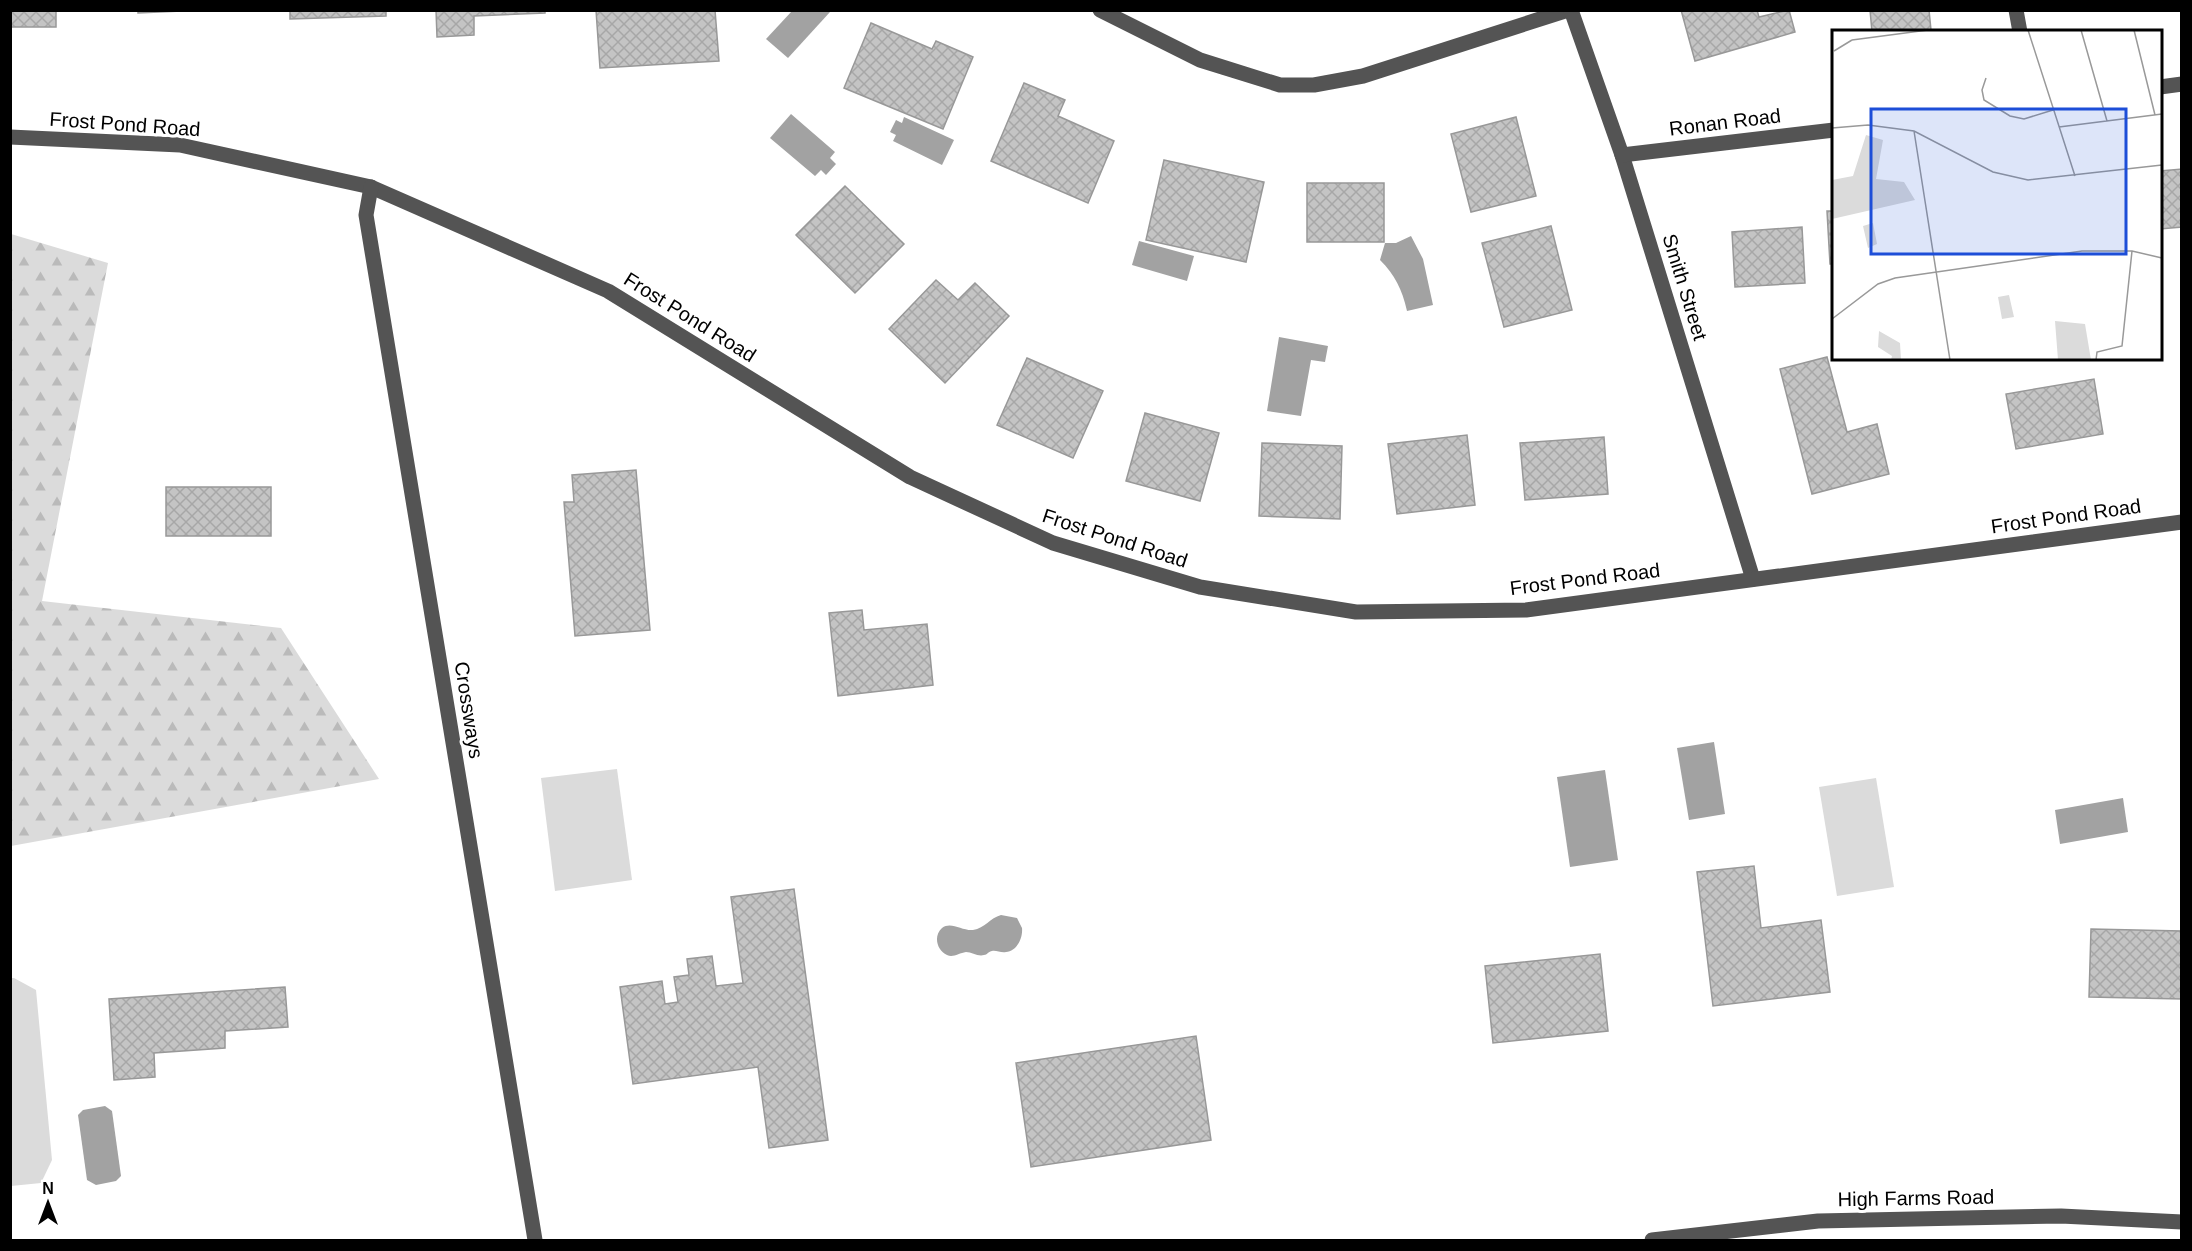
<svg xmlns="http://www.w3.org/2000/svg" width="2192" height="1251" font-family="Helvetica,sans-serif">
	<defs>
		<pattern id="forest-firs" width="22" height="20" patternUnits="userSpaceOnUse" patternTransform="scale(1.5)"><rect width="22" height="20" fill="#dbdbdb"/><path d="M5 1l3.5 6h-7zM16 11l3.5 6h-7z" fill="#bababa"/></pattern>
		<pattern id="building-cross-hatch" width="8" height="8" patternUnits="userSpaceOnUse" patternTransform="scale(1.5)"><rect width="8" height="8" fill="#c4c4c4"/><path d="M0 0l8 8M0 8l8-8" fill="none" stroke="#a7a7a7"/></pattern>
	</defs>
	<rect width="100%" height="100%" fill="#fff"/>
	<path fill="url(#forest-firs)" d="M11,234L108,263L42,601L281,628L379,779L11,846Z"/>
	<g fill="#dbdbdb">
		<path d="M617,769L632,880L555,891L541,778Z"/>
		<path d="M1876,778L1894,887L1837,896L1819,787Z"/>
		<path d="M11,978H14L36,990L52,1160L41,1183L11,1186Z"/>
	</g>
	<g fill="#a2a2a2">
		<path d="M829,11L830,12L788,58L766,39L792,11Z"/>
		<path d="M791,114L835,152L830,158L836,164L826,175L821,170L815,176L770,138Z"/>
		<path d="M904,117L954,140L942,165L893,141L896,135L890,132L896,120L902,123Z"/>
		<path d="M1411,236L1423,259L1433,305L1407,311C1402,289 1395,275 1380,260L1385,243H1396Z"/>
		<path d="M1139,241L1194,256L1187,281L1132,265Z"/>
		<path d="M1279,337L1328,346L1325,362L1311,360L1301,416L1267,411Z"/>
		<path d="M1714,742L1725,814L1689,820L1677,748Z"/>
		<path d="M1605,770L1618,860L1570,867L1557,777Z"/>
		<path d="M2123,798L2128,832L2060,844L2055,810Z"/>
		<path d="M1001,915L1017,918L1022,928C1023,938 1017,951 1006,952C1001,953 996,950 992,951C989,951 987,955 984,955C978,957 972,952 966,952C959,953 953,958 947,955C937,951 933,936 942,928C951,921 962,931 973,930C985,928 990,918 1001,915Z"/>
		<path d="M105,1106L112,1111L121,1176L116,1181L96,1185L87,1180L78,1115L83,1110Z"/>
	</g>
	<g fill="url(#building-cross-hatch)" stroke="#989898" stroke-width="1.5">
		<rect x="10" y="10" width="46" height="17"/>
		<path d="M138,10H204L138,13Z"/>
		<path d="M290,10H386V16L290,19Z"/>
		<path d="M436,10H545V13L474,16V35L437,37Z"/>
		<path d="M596,10H715L719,61L600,68Z"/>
		<path d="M1681,10H1757L1759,17L1789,10L1795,32L1695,61Z"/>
		<path d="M1870,10H1929L1931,30L1872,32Z"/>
		<path d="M871,23L932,49L936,41L973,57L943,129L844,88Z"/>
		<path d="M1024,83L1065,100L1058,116L1114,141L1088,203L991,161Z"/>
		<path d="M1516,117L1536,196L1471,212L1451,134Z"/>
		<path d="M1164,160L1264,182L1246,262L1146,240Z"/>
		<path d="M2182,169V227L2160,229V171Z"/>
		<rect x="1307" y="183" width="77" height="59"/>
		<path d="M845,186L904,244L855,293L796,235Z"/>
		<path d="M1827,211H1834V264H1830Z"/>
		<path d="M1551,226L1572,310L1504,327L1482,243Z"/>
		<path d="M1802,227L1805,283L1735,287L1732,232Z"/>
		<path d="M936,280L958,300L975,283L1009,316L945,383L889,329Z"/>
		<path d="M1827,357L1847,432L1877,424L1889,474L1812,494L1780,369Z"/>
		<path d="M1027,358L1103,391L1073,458L997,425Z"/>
		<path d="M2094,379L2103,434L2016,449L2006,394Z"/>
		<path d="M1145,413L1219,433L1200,501L1126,481Z"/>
		<path d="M1467,435L1475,505L1397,514L1388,444Z"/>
		<path d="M1604,437L1608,494L1525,500L1520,443Z"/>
		<path d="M1262,443L1342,446L1340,519L1259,516Z"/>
		<path d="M636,470L650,630L575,636L564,502H574L572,475Z"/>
		<rect x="166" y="487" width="105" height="49"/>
		<path d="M862,610L864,630L927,624L933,685L838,696L829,613Z"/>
		<path d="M1754,866L1761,928L1821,920L1830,992L1713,1006L1697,872Z"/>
		<path d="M794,889L828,1140L769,1148L758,1067L633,1084L620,987L662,981L665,1004L678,1002L674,977L689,975L687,959L712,956L716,986L743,983L731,897Z"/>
		<path d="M2091,929L2182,931V999L2089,997Z"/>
		<path d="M1600,954L1608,1031L1493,1043L1485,966Z"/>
		<path d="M285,987L288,1027L225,1031V1048L154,1053L155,1077L114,1080L109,999Z"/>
		<path d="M1196,1036L1211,1140L1031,1167L1016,1063Z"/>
	</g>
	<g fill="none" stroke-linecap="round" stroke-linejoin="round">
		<g stroke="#545454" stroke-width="15">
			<path d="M1100,10L1200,60L1280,85H1314L1363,76L1568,10"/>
			<path d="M1571,10L1622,155L1753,579"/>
			<path d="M2016,10L2020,32"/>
			<path d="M2160,87L2182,84"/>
			<path d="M10,137L180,145L371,187L608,291L910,477L1053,543L1200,587L1356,612L1526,610L2182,522"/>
			<path d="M1622,155L1834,130"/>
			<path d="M371,187L366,215L535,1240"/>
			<path d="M1652,1240L1818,1221L2061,1216L2182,1222"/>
		</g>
	</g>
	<g text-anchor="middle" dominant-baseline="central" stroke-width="6" stroke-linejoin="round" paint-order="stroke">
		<g font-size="20" fill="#000" stroke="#fff">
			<text transform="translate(1725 122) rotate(-7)">Ronan Road</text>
			<text transform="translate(125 124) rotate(4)">Frost Pond Road</text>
			<text transform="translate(1685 287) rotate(73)">Smith Street</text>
			<text transform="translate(690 317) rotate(32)">Frost Pond Road</text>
			<text transform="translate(2066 516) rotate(-8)">Frost Pond Road</text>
			<text transform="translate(1115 538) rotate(18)">Frost Pond Road</text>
			<text transform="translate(1585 579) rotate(-7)">Frost Pond Road</text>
			<text transform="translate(469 710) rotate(81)">Crossways</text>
			<text transform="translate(1916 1198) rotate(-1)">High Farms Road</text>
		</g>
	</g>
	<g transform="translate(1832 30)">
		<rect width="330" height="330" fill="#fff"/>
		<path d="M34,105L51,110L44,149L72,152L83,170L0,189V150L21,146ZM223,291L253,294L259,330H226ZM47,301L68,313L69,330H59L60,326L46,317Z" fill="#dbdbdb"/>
		<path d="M41,193L45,214L36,218L31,196ZM177,265L182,287L170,289L166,267Z" fill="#dbdbdb"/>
		<path fill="none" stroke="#999" stroke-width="1.5" d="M196,0L243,146M249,0L275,91M302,0L323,85M20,10L96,0M2,21L20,10M154,48L150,60L152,70L178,86L192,89L221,80M227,97L330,84M0,98L36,95L82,101L161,142L196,150L330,135M82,101L118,330M0,289L46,254L63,248L250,221H300L330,228M264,330L265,322L290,316L300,221"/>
		<path fill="#1d4ed8" fill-opacity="0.15" stroke="#1d4ed8" stroke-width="3" d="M39,79H294V224H39Z"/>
		<rect width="330" height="330" fill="none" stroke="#000" stroke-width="3"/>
	</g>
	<rect width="2192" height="1251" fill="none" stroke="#000000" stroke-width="24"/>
	<g transform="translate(48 1203)" stroke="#ffffff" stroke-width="4.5" paint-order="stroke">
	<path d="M0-4.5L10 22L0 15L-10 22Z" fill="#000000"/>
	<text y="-9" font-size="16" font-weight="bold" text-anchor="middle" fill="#000000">N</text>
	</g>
</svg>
